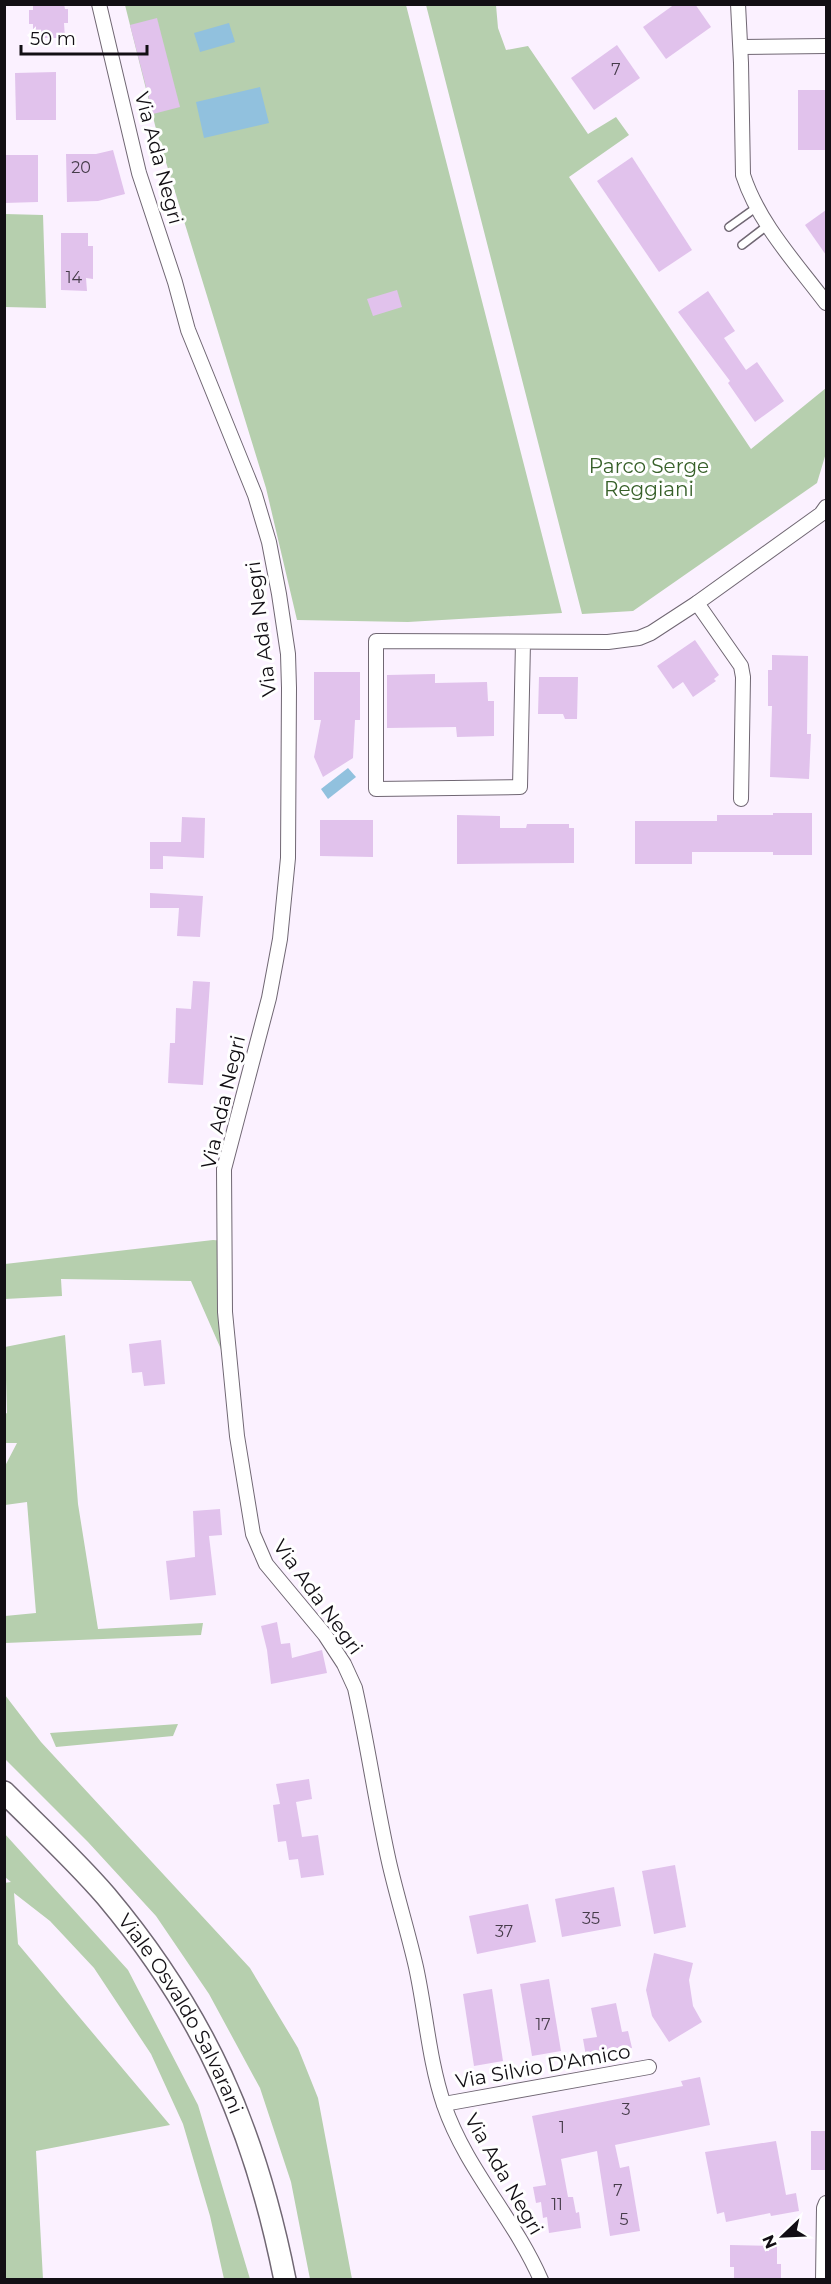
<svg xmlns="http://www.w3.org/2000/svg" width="831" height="2284" font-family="Montserrat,sans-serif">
	<rect width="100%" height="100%" fill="#fbf1ff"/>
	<g fill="#b6cfae">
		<path d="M125,5H406L562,613L408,622L297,620L266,488L157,133Z"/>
		<path d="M426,5H496L498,28L506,50L528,46L588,134L616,117L629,135L569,177L751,449L826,388V453L817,483L633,611L582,614Z"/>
		<path d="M5,214L43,215L46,308L5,307Z"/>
		<path d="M213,1240L225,1241L231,1372L191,1281L61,1279L62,1296L5,1299V1264Z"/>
		<path d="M65,1335L78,1504L98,1629L203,1623L201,1635L5,1643V1616L36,1613L27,1502L5,1505V1466L17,1443H5V1414L7,1413L5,1347Z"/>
		<path d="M5,1695L41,1742L250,1968L298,2048L318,2098L352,2279H310L291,2182L260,2088L209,1994L156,1916L88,1842L5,1759Z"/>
		<path d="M178,1724L173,1736L56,1747L50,1733Z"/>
		<path d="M4,1833L128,1970L198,2105L250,2279H224L210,2216L183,2124L151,2054L94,1968L50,1921L14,1893L18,1944L170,2125L36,2151L43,2279H5L4,1883L11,1882L5,1877Z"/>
	</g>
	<g fill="#91c1de">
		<path d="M229,23L235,42L200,52L194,33Z"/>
		<path d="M260,87L269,123L204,138L196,102Z"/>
		<path d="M348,768L356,777L328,799L321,789Z"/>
	</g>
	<g fill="#e1c2ec">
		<path d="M33,4H64L65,9H68V23H64L65,38H33V24H29V10H33Z"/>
		<path d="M675,4H695L711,27L666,59L643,27Z"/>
		<path d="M157,18L180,107L153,114L130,25Z"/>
		<path d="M617,45L640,78L594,110L571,78Z"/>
		<path d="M56,72V120H16L15,73Z"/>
		<rect x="798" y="90" width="28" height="60"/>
		<path d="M113,150L125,194L98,201L67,202L66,154H96Z"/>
		<path d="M4,155H38V202L4,203Z"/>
		<path d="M632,157L692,250L659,272L597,181Z"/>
		<path d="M826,210V255L805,225Z"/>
		<path d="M61,233H88V246H93V279L86,278L87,291L61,290Z"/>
		<path d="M397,290L402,307L373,316L367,299Z"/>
		<path d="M708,291L735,331L724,338L746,370L757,362L784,401L755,422L728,383L730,381L678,312Z"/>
		<path d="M695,640L719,675L714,679L716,681L693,697L683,682L673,689L657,666Z"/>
		<path d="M772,655L808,656L807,734H811L809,779L770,777L772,706H768V670H772Z"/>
		<path d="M314,672H360V720H355L353,758L323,777L314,757L321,720H314Z"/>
		<path d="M435,674V683L487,682L488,701H494V736L457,737L456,727L387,728V675Z"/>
		<path d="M539,677H578L577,719H565L563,714H538Z"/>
		<path d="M773,813H812V855H773V852H692V864H635V821H717V815H773Z"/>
		<path d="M457,815L500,816V828H526L527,824H569V828H574V863L457,864Z"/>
		<path d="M182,817L205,818L204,858L163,856V869H150V842H181Z"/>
		<path d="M320,820H373V857L320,856Z"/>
		<path d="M150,893L203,896L200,937L177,936L179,908H150Z"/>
		<path d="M193,981L210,982L203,1085L168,1083L170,1043H175L176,1008L191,1009Z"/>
		<path d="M161,1340L165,1384L144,1386L142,1372L132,1373L129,1344Z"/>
		<path d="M220,1509L222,1535L209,1536L216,1595L170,1600L166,1561L195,1557L193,1511Z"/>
		<path d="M277,1622L281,1644L290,1643L292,1658L322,1650L327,1673L271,1684L267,1650L261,1626Z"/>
		<path d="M309,1779L312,1799L296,1802L302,1837L318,1835L324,1875L301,1878L298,1859L289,1860L286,1841L278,1842L273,1805L280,1804L276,1784Z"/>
		<path d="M675,1865L686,1927L654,1934L642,1871Z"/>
		<path d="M614,1887L621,1926L562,1937L555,1899Z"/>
		<path d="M528,1904L536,1942L477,1954L469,1916Z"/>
		<path d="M654,1953L693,1963L689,1980L693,2006L702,2022L669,2042L652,2016L646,1990Z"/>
		<path d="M549,1979L561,2051L532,2056L520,1984Z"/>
		<path d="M492,1989L503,2061L474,2066L463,1994Z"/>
		<path d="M616,2003L622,2032L628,2031L632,2048L586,2056L583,2039L597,2037L591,2008Z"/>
		<path d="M700,2077L710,2125L615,2145L620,2168L629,2166L640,2231L610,2236L597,2151L561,2159L568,2197H573L576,2213L579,2212L581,2228L549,2233L547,2217L543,2218L541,2202L536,2203L533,2187L546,2185L532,2116L683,2086L681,2081Z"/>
		<rect x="811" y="2131" width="15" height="39"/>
		<path d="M776,2141L786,2195L796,2193L799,2211L771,2216L770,2213L726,2222L724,2212L717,2214L705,2152Z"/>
		<path d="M730,2245L777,2246V2264H781V2280H734V2267H730Z"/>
	</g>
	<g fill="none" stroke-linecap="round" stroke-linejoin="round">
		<g stroke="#706773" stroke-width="10">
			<g id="service">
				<path d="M729,227L757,207"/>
				<path d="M742,245L768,225"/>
			</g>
		</g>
		<g stroke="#706773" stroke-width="16">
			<g id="minor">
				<path d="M99,4L139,173L175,282L188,330L255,495L269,542L279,594L288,654L289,688L288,858L280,939L269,998L224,1169L225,1312L237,1436L253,1534L266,1564L325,1635L344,1664L355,1688C368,1746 376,1804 389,1862C397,1897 408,1932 416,1967C426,2013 429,2061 444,2105C466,2169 514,2218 541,2280"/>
				<path d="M738,4L741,63L743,175C759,224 796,263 826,303"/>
				<path d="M741,47L826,46"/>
				<path d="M697,603L741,666L743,677L741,799"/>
				<path d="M523,642L520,787L376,789V641L608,642L639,638L651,633L697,603L821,514L826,507"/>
				<path d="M444,2104L649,2067"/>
				<path d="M823,2280L824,2208L826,2203"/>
			</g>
		</g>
		<g stroke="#706773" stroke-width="24">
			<g id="primary">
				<path id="s1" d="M4,1792C38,1826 75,1860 106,1896C205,2014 255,2129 285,2280"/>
			</g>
		</g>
		<use href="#service" stroke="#fff" stroke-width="7"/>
		<use href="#minor" stroke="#fff" stroke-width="14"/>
		<use href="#primary" stroke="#fff" stroke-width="21"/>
	</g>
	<g text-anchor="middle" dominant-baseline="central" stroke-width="6" stroke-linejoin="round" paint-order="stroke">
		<g font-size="16" fill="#463c4a">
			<text x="616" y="69">7</text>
			<text x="81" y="167">20</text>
			<text x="74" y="277">14</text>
			<text x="591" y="1918">35</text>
			<text x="504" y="1931">37</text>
			<text x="543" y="2024">17</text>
			<text x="626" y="2109">3</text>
			<text x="562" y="2127">1</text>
			<text x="618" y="2190">7</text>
			<text x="557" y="2204">11</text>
			<text x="624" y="2219">5</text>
		</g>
		<g font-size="20" fill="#120f14" stroke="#fff">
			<text transform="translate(159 158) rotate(75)">Via Ada Negri</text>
			<text transform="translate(261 629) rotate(-97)">Via Ada Negri</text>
			<text transform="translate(223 1102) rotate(-77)">Via Ada Negri</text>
			<text transform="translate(318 1597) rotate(54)">Via Ada Negri</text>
			<text stroke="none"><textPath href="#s1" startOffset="286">Viale Osvaldo Salvarani</textPath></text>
			<text transform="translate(543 2066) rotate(-10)">Via Silvio D'Amico</text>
			<text transform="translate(504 2174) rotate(60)">Via Ada Negri</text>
		</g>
		<g font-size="20" fill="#376029" stroke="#fff">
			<text x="649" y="466">Parco Serge<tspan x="649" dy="23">Reggiani</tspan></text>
		</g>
	</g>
	<rect width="831" height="2284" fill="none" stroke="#120f14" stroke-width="12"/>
	<g transform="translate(783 2236) rotate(247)" stroke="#ffffff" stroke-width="4.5" paint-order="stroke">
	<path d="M0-4.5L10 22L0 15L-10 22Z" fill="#120f14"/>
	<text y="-9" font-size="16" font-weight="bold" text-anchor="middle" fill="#120f14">N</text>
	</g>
	<path d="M21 45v9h126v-9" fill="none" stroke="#120f14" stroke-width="3"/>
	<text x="30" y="45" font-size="18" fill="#120f14" stroke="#ffffff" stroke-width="4.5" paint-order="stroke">50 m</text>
</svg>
